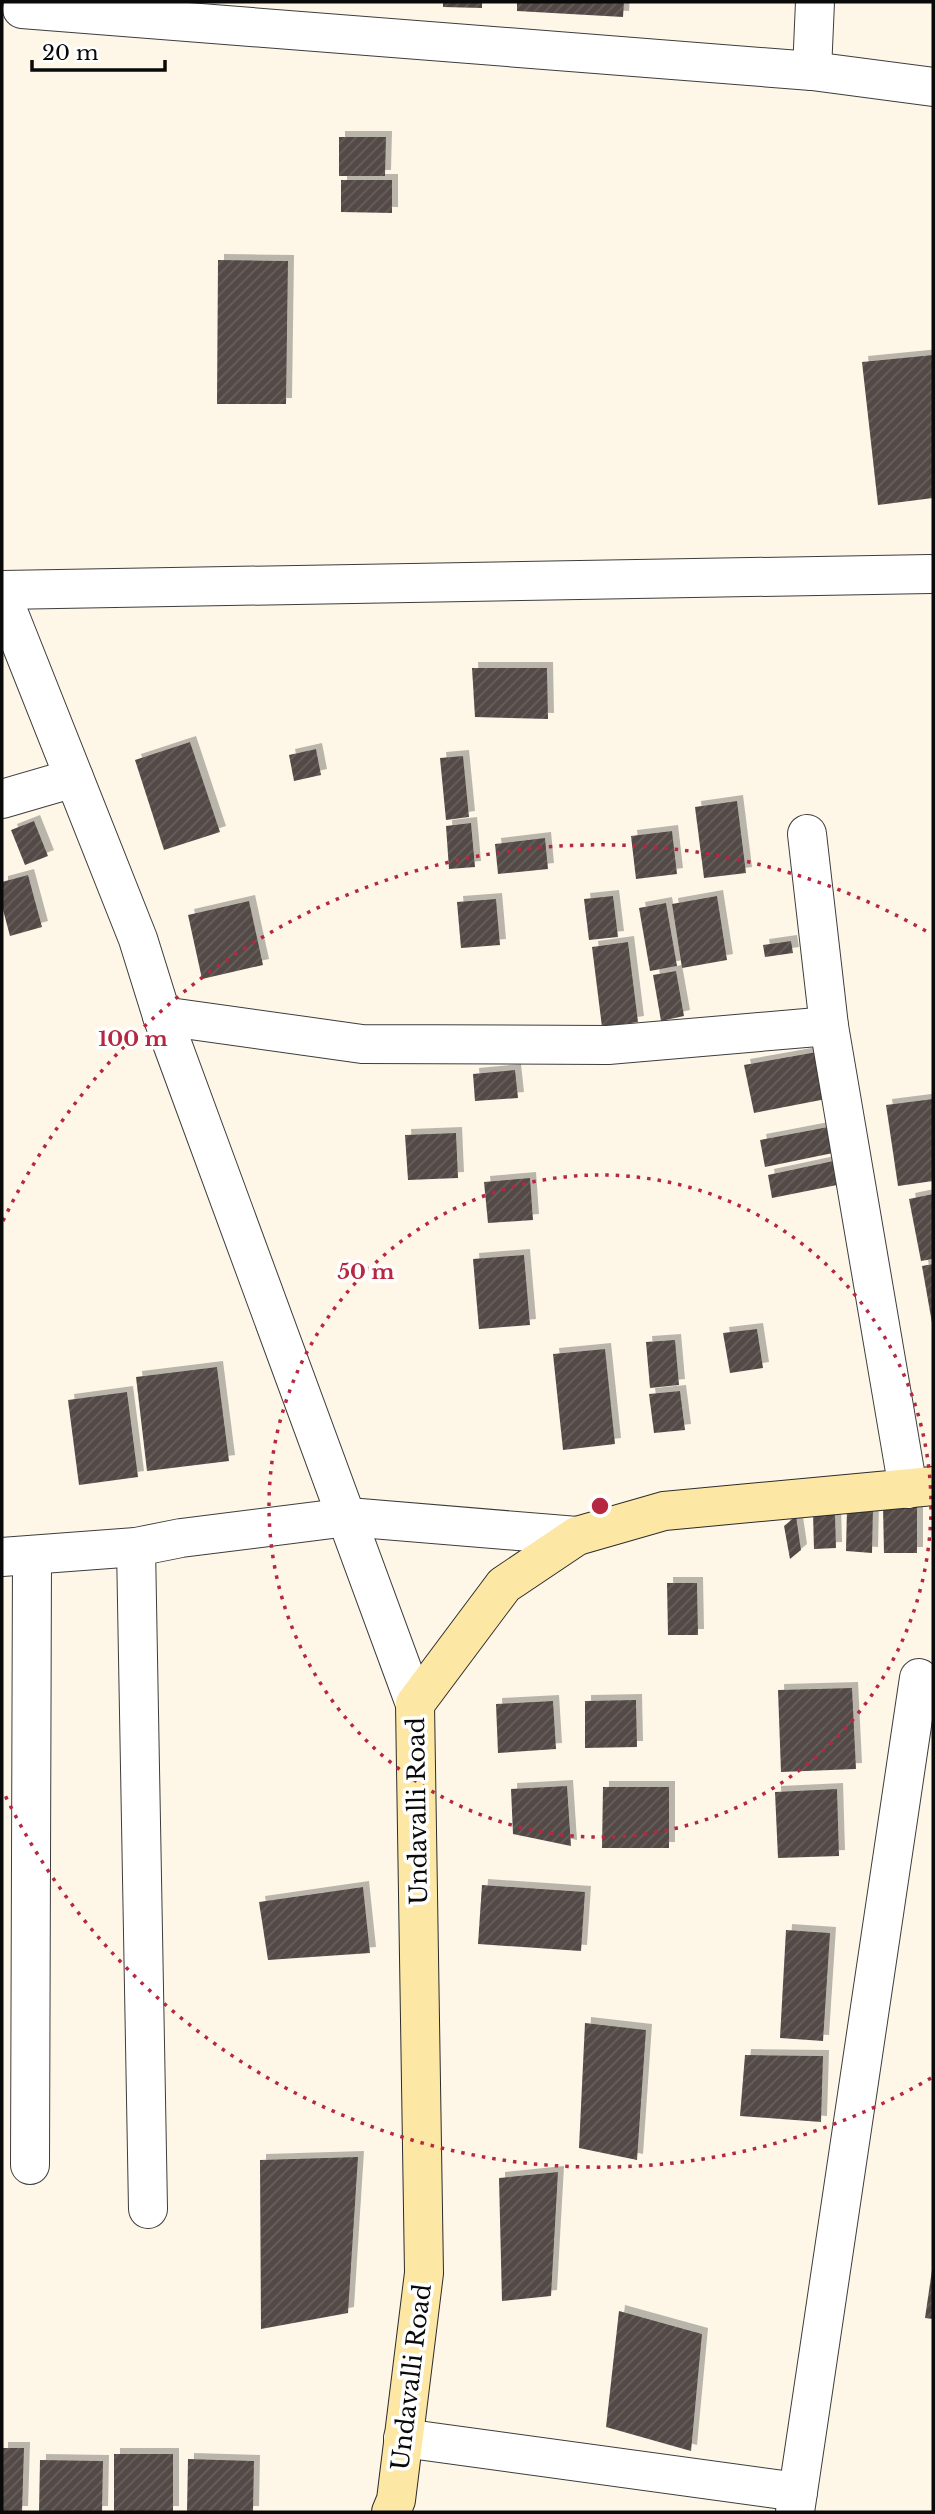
<svg xmlns="http://www.w3.org/2000/svg" width="935" height="2514" font-family="'Libre Baskerville',serif">
	<defs>
		<pattern id="building-hatch" width="6" height="6" patternUnits="userSpaceOnUse" patternTransform="scale(1.75)"><rect width="6" height="6" fill="#534a47"/><path d="M-1 1l2-2M0 6l6-6M5 7l2-2" fill="none" stroke="#67605d"/></pattern>
		<filter id="shadow"><feDropShadow dx="6" dy="-6" stdDeviation="0" flood-color="#0004"/></filter>
	</defs>
	<rect width="100%" height="100%" fill="#fef7e8"/>
	<g fill="url(#building-hatch)" filter="url(#shadow)">
		<path d="M443,2H482V8L443,7Z"/>
		<path d="M517,2H624L623,17L517,11Z"/>
		<path d="M339,137H386L385,176H339Z"/>
		<path d="M341,180H392V213L341,212Z"/>
		<path d="M218,260L288,261L286,404H217Z"/>
		<path d="M933,355V498L878,505L862,362Z"/>
		<path d="M472,668H547L548,719L475,717Z"/>
		<path d="M190,742L220,832L164,850L135,760Z"/>
		<path d="M316,749L321,775L294,781L289,755Z"/>
		<path d="M463,756L469,817L446,820L440,758Z"/>
		<path d="M737,801L746,873L704,878L695,807Z"/>
		<path d="M34,821L48,856L25,865L11,830Z"/>
		<path d="M471,823L475,867L449,869L446,826Z"/>
		<path d="M672,831L677,874L636,879L631,836Z"/>
		<path d="M545,838L548,869L498,874L495,844Z"/>
		<path d="M28,875L42,927L10,936L2,906V882Z"/>
		<path d="M613,896L618,937L589,940L584,899Z"/>
		<path d="M717,896L727,960L682,968L672,904Z"/>
		<path d="M496,899L500,945L461,948L457,902Z"/>
		<path d="M249,901L263,965L202,979L188,915Z"/>
		<path d="M666,903L677,966L650,971L639,908Z"/>
		<path d="M791,941L793,953L765,957L763,945Z"/>
		<path d="M628,942L638,1022L602,1027L592,947Z"/>
		<path d="M676,971L684,1016L661,1021L653,975Z"/>
		<path d="M817,1052L826,1099L754,1113L744,1065Z"/>
		<path d="M515,1070L518,1098L475,1101L473,1074Z"/>
		<path d="M933,1099V1181L898,1186L886,1105Z"/>
		<path d="M828,1127L833,1153L765,1167L760,1140Z"/>
		<path d="M456,1133L458,1178L408,1180L405,1135Z"/>
		<path d="M838,1160L842,1184L772,1198L768,1175Z"/>
		<path d="M530,1178L533,1220L488,1223L484,1182Z"/>
		<path d="M933,1194V1259L921,1261L909,1199Z"/>
		<path d="M524,1255L530,1325L479,1329L473,1259Z"/>
		<path d="M933,1264V1323H932L922,1266Z"/>
		<path d="M757,1329L763,1368L730,1373L723,1333Z"/>
		<path d="M675,1340L679,1385L650,1388L646,1342Z"/>
		<path d="M605,1349L615,1444L563,1450L553,1354Z"/>
		<path d="M217,1367L229,1461L147,1471L136,1377Z"/>
		<path d="M680,1391L685,1430L654,1433L649,1394Z"/>
		<path d="M127,1392L138,1477L79,1485L68,1400Z"/>
		<path d="M883,1506H917V1553H884Z"/>
		<path d="M847,1507L873,1508L872,1553L846,1551Z"/>
		<path d="M813,1513H835L836,1548L814,1549Z"/>
		<path d="M796,1516L801,1550L790,1559L784,1526Z"/>
		<path d="M667,1583H697L698,1635H668Z"/>
		<path d="M852,1688L856,1769L781,1772L778,1690Z"/>
		<path d="M636,1700L637,1747L585,1748V1701Z"/>
		<path d="M553,1701L556,1749L498,1753L496,1704Z"/>
		<path d="M567,1786L571,1846L513,1834L511,1789Z"/>
		<path d="M603,1787H669V1848H602Z"/>
		<path d="M837,1789L839,1856L778,1858L775,1792Z"/>
		<path d="M482,1885L585,1892L581,1951L478,1944Z"/>
		<path d="M363,1887L370,1953L268,1960L259,1902Z"/>
		<path d="M786,1930L830,1933L823,2041L780,2038Z"/>
		<path d="M585,2023L646,2030L637,2160L579,2148Z"/>
		<path d="M745,2055L823,2056L821,2122L740,2116Z"/>
		<path d="M358,2157L348,2313L261,2329L260,2160Z"/>
		<path d="M558,2172L551,2296L502,2301L499,2178Z"/>
		<path d="M932,2270H933V2319L925,2318Z"/>
		<path d="M619,2311L702,2334L691,2451L606,2427Z"/>
		<path d="M2,2448H24L22,2512H2Z"/>
		<rect x="114" y="2454" width="59" height="58"/>
		<path d="M188,2459L254,2461L253,2512H187Z"/>
		<path d="M40,2460L103,2461L102,2512H39Z"/>
	</g>
	<g fill="none" stroke-linecap="round" stroke-linejoin="round">
		<g stroke="#3d3d3d" stroke-width="40">
			<g id="minor">
				<path d="M22,9L812,71L933,87"/>
				<path d="M812,71L815,2"/>
				<path d="M2,590L930,574"/>
				<path d="M2,799L74,778"/>
				<path d="M807,834L829,1026L908,1489"/>
				<path d="M162,1016L362,1044L608,1045L829,1026"/>
				<path d="M136,1547L148,2209"/>
				<path d="M2,1557L136,1547L181,1538L348,1517L577,1536"/>
				<path d="M30,2165L32,1557"/>
				<path d="M403,2438L798,2492"/>
				<path d="M795,2512L919,1678"/>
			</g>
		</g>
		<g stroke="#3d3d3d" stroke-width="40">
			<path id="tertiary" d="M2,596L138,939L162,1016L415,1704"/>
		</g>
		<g stroke="#2c2c2c" stroke-width="40">
			<path id="secondary" d="M391,2512L396,2500L424,2273L415,1704L504,1585L577,1536L664,1511L933,1486"/>
		</g>
		<use href="#minor" stroke="#fff" stroke-width="38"/>
		<use href="#tertiary" stroke="#fff" stroke-width="38"/>
		<use href="#secondary" stroke="#fde7a5" stroke-width="38"/>
	</g>
	<g fill="none" stroke="#b62741" stroke-width="3.5" stroke-dasharray="3.5 7">
		<circle cx="600" cy="1506" r="331"/>
		<path d="M931 2078A661 661 0 0 1 3 1791M3 1221A661 661 0 0 1 931 934"/>
	</g>
	<g text-anchor="middle" dominant-baseline="central" stroke-width="7" stroke-linejoin="round" paint-order="stroke">
		<g font-size="24" fill="#0a0a0a" stroke="#fff">
			<text transform="translate(417 1811) rotate(-91)">Undavalli Road</text>
			<text transform="translate(411 2377) rotate(-83)">Undavalli Road</text>
		</g>
	</g>
	<circle cx="600" cy="1506" r="10" fill="#b62741" stroke="#fff" stroke-width="3.5"/>
	<g font-size="21" text-anchor="middle" font-weight="bold" fill="#b62741" stroke="#fff" stroke-width="7" stroke-linejoin="round" paint-order="stroke">
		<text x="133" y="1046">100 m</text>
		<text x="366" y="1279">50 m</text>
	</g>
	<rect width="935" height="2514" fill="none" stroke="#0a0a0a" stroke-width="7"/>
	<path d="M32 60v10h133v-10" fill="none" stroke="#0a0a0a" stroke-width="3.5"/>
	<text x="42" y="60" font-size="21" fill="#0a0a0a" stroke="#ffffff" stroke-width="5" paint-order="stroke">20 m</text>
</svg>
